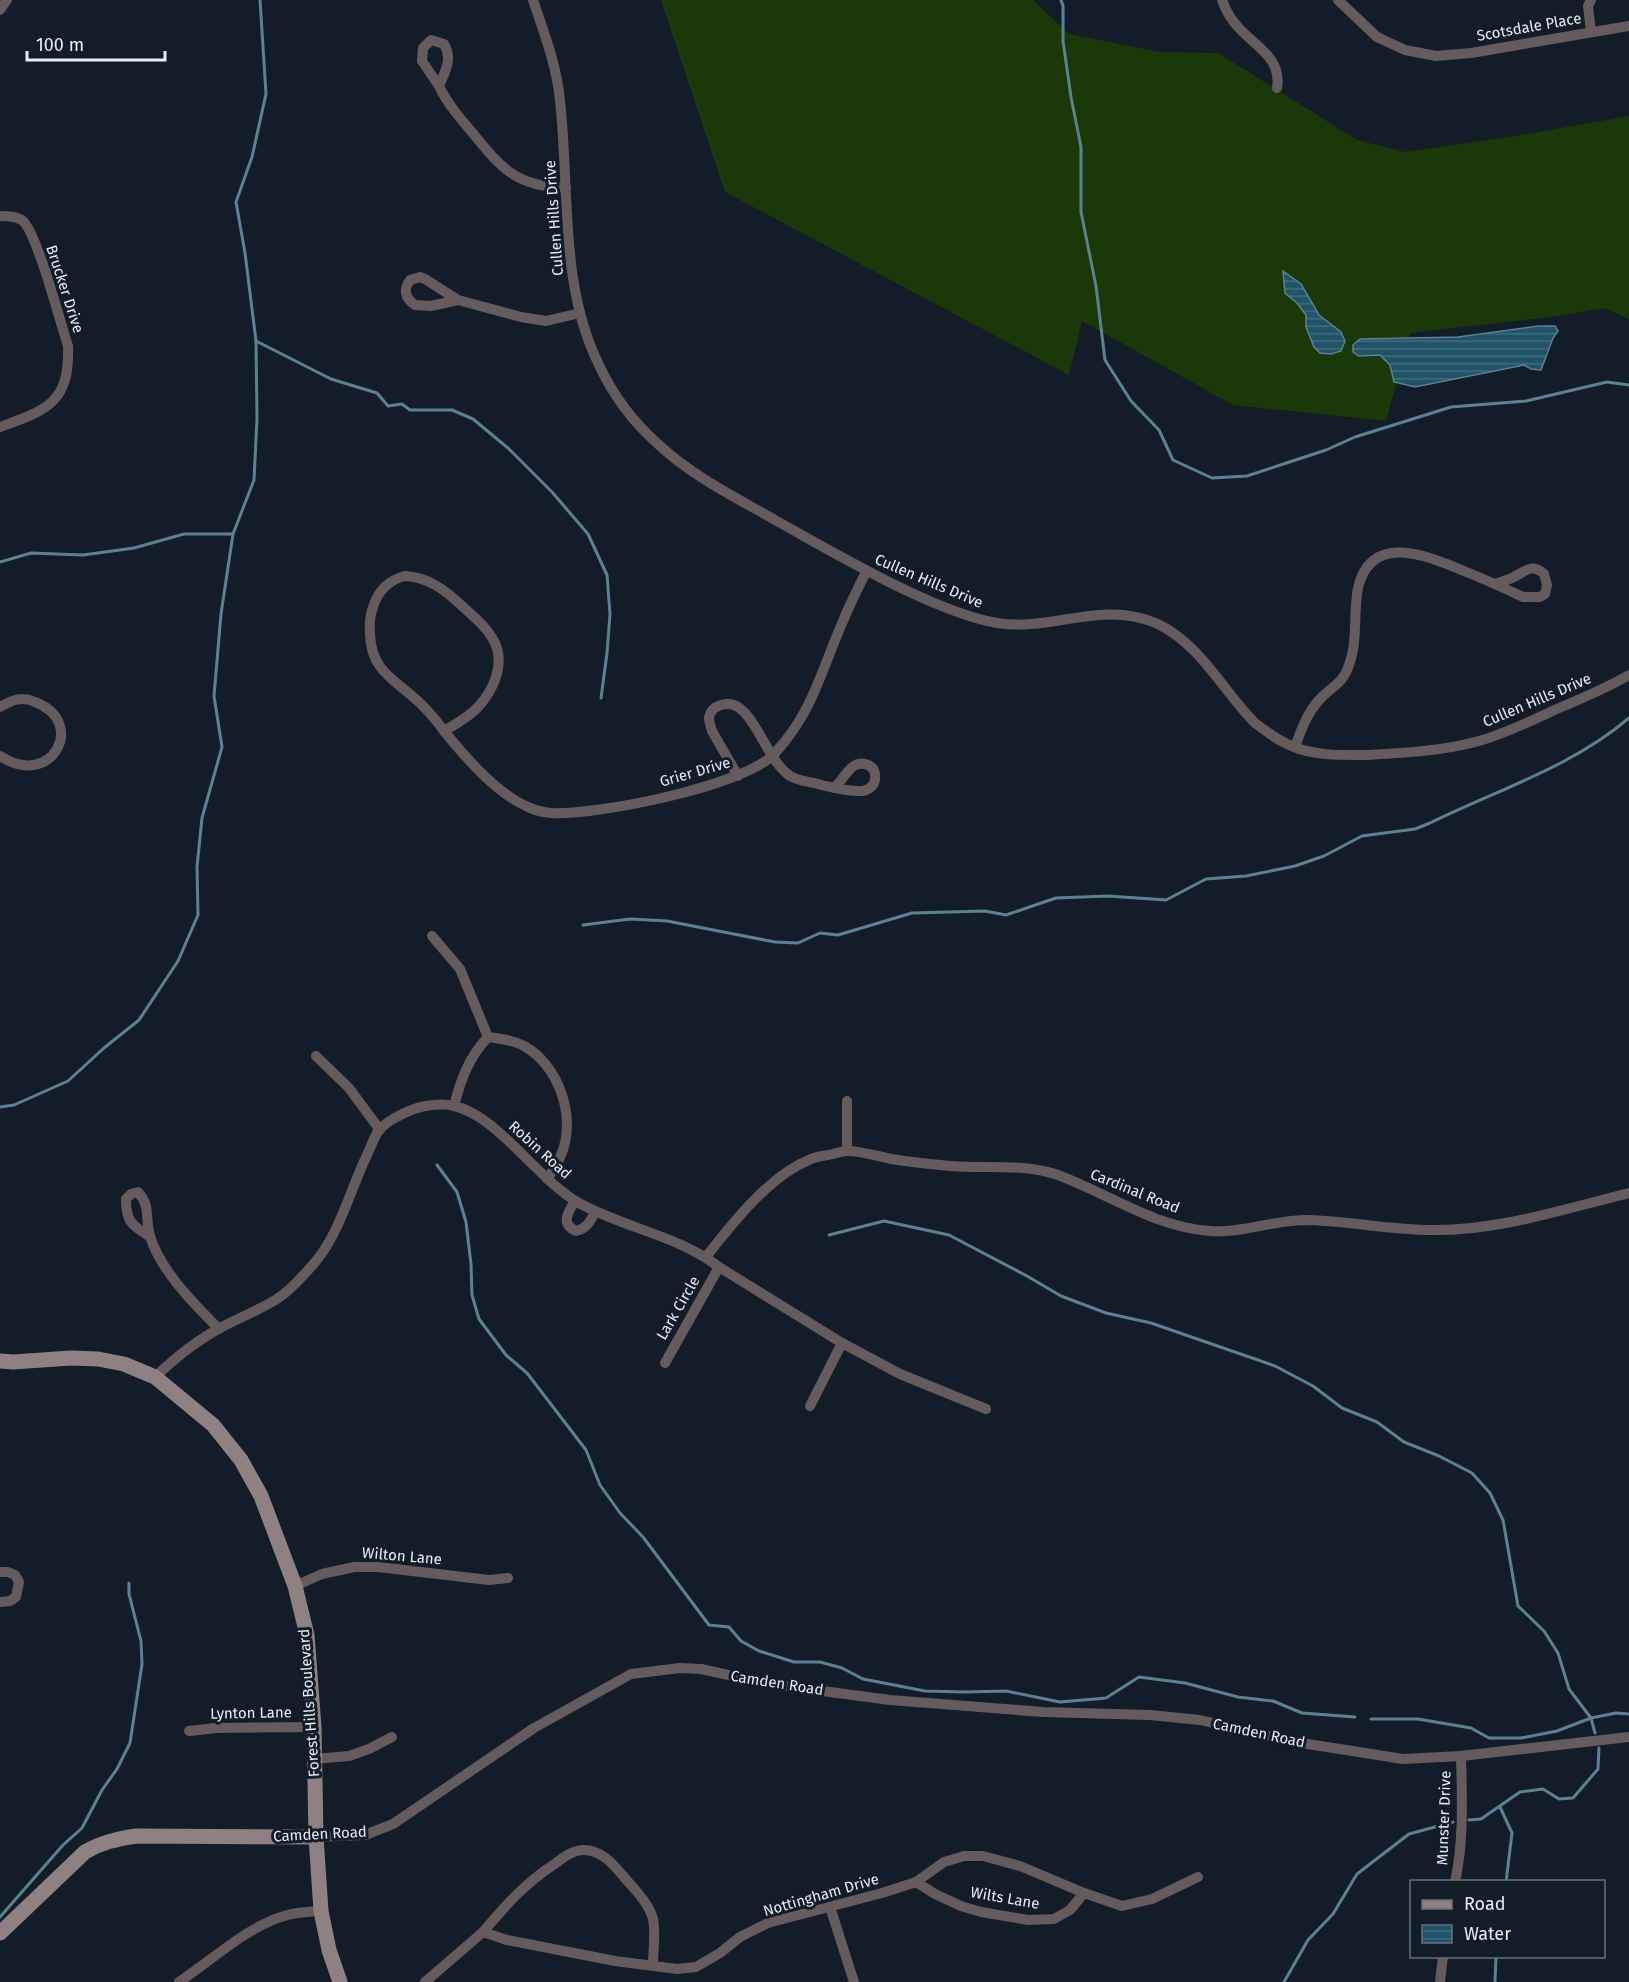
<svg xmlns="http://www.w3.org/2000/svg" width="1629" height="1982" font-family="'Fira Sans',sans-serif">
	<defs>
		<pattern id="water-rules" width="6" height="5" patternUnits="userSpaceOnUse" patternTransform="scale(1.5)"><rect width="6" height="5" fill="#205368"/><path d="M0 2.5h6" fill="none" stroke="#406c7e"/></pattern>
	</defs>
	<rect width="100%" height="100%" fill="#131d29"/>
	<path fill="#1b3808" d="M661,0H1033L1069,34L1160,52L1218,53L1357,140L1405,152L1509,137L1629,116V319L1604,308L1559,316L1410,333L1386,421L1233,405L1082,321L1069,375L725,192Z"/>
	<g fill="url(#water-rules)" stroke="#5b8192" stroke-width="1.5">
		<path d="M1283,271L1301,284L1319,315L1341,332L1345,341L1341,351L1331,354L1320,353L1314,347L1306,327V315L1297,303L1285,293Z"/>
		<path d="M1538,326H1555L1558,331L1553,338L1541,370L1531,369L1524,365L1415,387L1394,382L1390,365L1380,355L1359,356L1353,352V345L1360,339L1458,337Z"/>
	</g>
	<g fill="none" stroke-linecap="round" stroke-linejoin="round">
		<g stroke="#5b8192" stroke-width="3">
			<path d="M1061,0L1063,6V41L1071,97L1081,147V212L1096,286L1105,360L1131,401L1159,430L1173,460L1212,478L1247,476L1326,450L1355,437L1451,407L1526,401L1607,382L1629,385"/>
			<path d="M256,341L331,379L377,393L388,406L402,404L410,410H452L473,419L508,448L552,492L588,534L607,575L610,614L607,653L601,698"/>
			<path d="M0,562L31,553L83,555L134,548L184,534H233"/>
			<path d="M583,925L630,919L667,921L775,942L798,943L820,933L838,935L912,913L985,911L1006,915L1056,898L1108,896L1166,900L1206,879L1246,876L1295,866L1324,856L1362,836L1415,829L1430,823C1497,790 1572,767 1629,718"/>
			<path d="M0,1107L14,1105L68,1081L104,1048L139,1020L178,961L198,915L197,867L202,818L222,747L214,696L221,614L233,534L254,480L257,419L256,341L245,253L236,202L252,157L266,94L260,0"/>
			<path d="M437,1165L457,1192L466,1222L471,1264L472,1295L479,1319L506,1355L527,1373L586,1450L600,1485L620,1513L643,1537L709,1625L729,1627L741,1641L759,1651L794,1662H820L842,1668L863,1679L925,1691L965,1692L1006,1691L1060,1702L1106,1698L1139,1677L1185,1683L1238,1697L1273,1701L1302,1713L1355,1717"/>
			<path d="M829,1235L884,1221L949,1235L1027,1276L1061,1296L1106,1313L1151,1323L1275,1366L1313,1386L1342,1408L1377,1422L1404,1442L1439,1456L1472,1473L1490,1493L1503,1520L1518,1606L1544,1631L1558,1653L1569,1689L1591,1718L1557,1731L1521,1738H1489L1471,1728L1418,1719H1371"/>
			<path d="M1595,1733L1591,1718L1616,1713L1629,1714"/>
			<path d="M1500,1807L1512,1833L1506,1882"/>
			<path d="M1469,1820L1481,1819L1520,1792L1543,1789L1559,1799L1573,1798L1598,1769L1599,1748"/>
			<path d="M0,1917L63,1845L82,1828L102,1790L117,1769L130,1743L142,1664L141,1641L129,1594V1583"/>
			<path d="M1284,1982L1308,1940L1333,1914L1357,1874L1409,1834L1453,1822"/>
			<path d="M1495,1982L1496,1956"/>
		</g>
		<g stroke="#655b5d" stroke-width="10">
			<path d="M533,0C544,33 557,66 560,101C570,189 559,284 599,365C613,395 633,422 658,444C692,476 735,497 775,520C822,546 866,572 914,594C940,606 968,618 997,623C1052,632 1102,599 1158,624C1201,645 1223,691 1255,723C1267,732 1280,742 1294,747C1316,756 1343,755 1366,755C1403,753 1443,751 1479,741C1507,733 1533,720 1559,708C1583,698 1607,688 1629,675"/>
			<path d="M1222,0C1226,11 1231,20 1239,28C1256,47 1282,58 1277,88"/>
			<path d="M1338,0L1377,37L1405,50L1436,56L1471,53L1629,26"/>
			<path d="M1591,0L1588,6L1591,31"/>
			<path d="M0,10L7,0"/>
			<path d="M439,86L422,61L423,48L431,40L444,44C453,59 445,72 439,86C447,103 459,117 471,131C501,168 516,187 566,188"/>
			<path d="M0,216C7,216 17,216 23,221C38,236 60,322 68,346C70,403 47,410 0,427"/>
			<path d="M458,300L431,306L415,305C405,298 403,290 410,280L420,277L425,279L458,300L521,317L546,321L580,313"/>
			<path d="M405,576C428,577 445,590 461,605C473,616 488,628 495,643C505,665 493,691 478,707C469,717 456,724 444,731C437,721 429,712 420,703C396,680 371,672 370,634C369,625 370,616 373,607C378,591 389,580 405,576Z"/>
			<path d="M0,707C12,700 21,696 35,702C88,722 52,790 0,756"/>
			<path d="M444,731C466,758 496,793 528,807C534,810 542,812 550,813C594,816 746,786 775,753C813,712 821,671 843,621C850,604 858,588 866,572"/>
			<path d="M1295,747C1301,730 1307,713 1320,699C1332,686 1343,684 1349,665C1358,641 1353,614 1358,588C1371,531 1428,556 1464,571C1484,579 1504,588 1523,597H1540L1545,594L1547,585L1544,574C1533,563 1525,571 1514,577C1508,580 1501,582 1495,584"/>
			<path d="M738,776L712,731C711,727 709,722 709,718C711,704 729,701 738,707C757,719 769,762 790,776C798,781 812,782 821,785C834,788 849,792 862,791C870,790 876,784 875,776C875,771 873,767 868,765C851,758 845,779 834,788"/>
			<path d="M432,936L460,969L488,1037"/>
			<path d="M316,1056L349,1088L380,1130"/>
			<path d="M847,1101V1151"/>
			<path d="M454,1106C461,1079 469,1057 488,1037C501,1039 513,1040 524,1046C559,1065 577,1118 561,1155C558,1164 552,1172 547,1179"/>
			<path d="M575,1201C568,1212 560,1224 576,1231C587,1228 590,1222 595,1212"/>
			<path d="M149,1236C131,1225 126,1221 126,1199L131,1194L138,1192C151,1206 145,1220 150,1236C160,1270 194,1304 219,1329"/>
			<path d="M706,1257C732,1224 769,1176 809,1160C816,1156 825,1156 833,1154C837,1153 843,1151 847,1151C861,1151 877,1156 891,1159C911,1162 930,1164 950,1166C985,1169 1024,1163 1058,1175C1109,1194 1154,1227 1210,1231C1242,1233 1271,1221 1303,1220C1345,1220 1388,1230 1431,1230C1498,1231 1564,1209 1629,1193"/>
			<path d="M665,1363L719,1267"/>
			<path d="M155,1377C175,1358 196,1341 220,1328C239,1318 259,1310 277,1299C291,1290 305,1274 316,1261C340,1232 351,1188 367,1155C371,1147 374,1137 379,1130C387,1121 403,1113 414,1109C425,1105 443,1103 454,1106C497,1115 539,1181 579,1203C624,1228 677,1235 719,1267L842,1343L900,1374L986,1409"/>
			<path d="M810,1406L842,1343"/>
			<path d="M0,1572H8L15,1575L19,1582L16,1597L10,1601L0,1602"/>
			<path d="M295,1586L322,1574L354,1567H378L489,1580L508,1578"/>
			<path d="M189,1731L216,1728L314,1727"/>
			<path d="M314,1759L349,1756L369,1749L392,1737"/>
			<path d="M316,1837L365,1835L393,1824L534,1728L631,1674L680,1668L701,1669L770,1684L890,1700L1043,1712L1150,1715L1200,1720L1295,1742L1403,1759L1461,1756L1629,1737"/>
			<path d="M916,1882L935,1894L961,1906L981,1912L1028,1920L1054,1919L1070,1910L1084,1893"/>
			<path d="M1455,1882C1464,1841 1462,1798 1461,1756"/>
			<path d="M830,1907L854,1982"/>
			<path d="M483,1932C507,1904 524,1884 556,1863C564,1857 573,1850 584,1850C602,1850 614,1865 624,1877C634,1889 649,1903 653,1919C656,1933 653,1950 653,1965"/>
			<path d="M179,1982C212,1960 247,1927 284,1916C296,1912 309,1912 321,1911"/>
			<path d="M425,1982L483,1932L507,1940L615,1961L677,1969L696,1967L720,1953L740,1937L768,1923L882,1893L916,1882L944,1862L964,1856H983L1020,1866L1084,1893L1122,1906L1152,1899L1198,1877"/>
			<path d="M1440,1982L1443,1956"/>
		</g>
		<g stroke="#8f8081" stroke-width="15">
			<path d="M0,1361L13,1362L71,1358L98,1359L124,1364L155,1377L213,1425L241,1460L261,1496L295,1586L307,1635L314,1727L316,1837L321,1911L329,1950L340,1982"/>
			<path d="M0,1933L85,1852C102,1842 117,1839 136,1836L316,1837"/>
		</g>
	</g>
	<g text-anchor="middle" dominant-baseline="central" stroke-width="6" stroke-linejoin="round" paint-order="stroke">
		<g font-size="15" fill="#e5ecf5" stroke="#131d29">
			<text transform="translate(1529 27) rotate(-10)">Scotsdale Place</text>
			<text transform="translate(554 218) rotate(-94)">Cullen Hills Drive</text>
			<text transform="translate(65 289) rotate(72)">Brucker Drive</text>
			<text transform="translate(929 581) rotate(23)">Cullen Hills Drive</text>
			<text transform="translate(1537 700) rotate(-23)">Cullen Hills Drive</text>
			<text transform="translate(695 772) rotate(-16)">Grier Drive</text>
			<text transform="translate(540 1150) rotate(42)">Robin Road</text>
			<text transform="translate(1135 1191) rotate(22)">Cardinal Road</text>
			<text transform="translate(678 1308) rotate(-60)">Lark Circle</text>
			<text transform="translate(402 1556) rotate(5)">Wilton Lane</text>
			<text transform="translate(777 1683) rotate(9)">Camden Road</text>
			<text transform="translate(309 1703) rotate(-94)">Forest Hills Boulevard</text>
			<text transform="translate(251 1713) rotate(-1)">Lynton Lane</text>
			<text transform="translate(1259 1733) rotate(12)">Camden Road</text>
			<text transform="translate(1444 1818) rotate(-88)">Munster Drive</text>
			<text transform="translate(320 1834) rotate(-3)">Camden Road</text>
			<text transform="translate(821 1895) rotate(-16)">Nottingham Drive</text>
			<text transform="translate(1005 1898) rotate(10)">Wilts Lane</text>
		</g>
	</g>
	<rect x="1410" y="1880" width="195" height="78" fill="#131d29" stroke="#67707b" stroke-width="1.5"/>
	<rect x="1422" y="1900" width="30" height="9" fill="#8f8081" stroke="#67707b" stroke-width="1.5"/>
	<text x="1464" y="1910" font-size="18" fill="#e5ecf5">Road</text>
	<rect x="1422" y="1925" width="30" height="18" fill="url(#water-rules)" stroke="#67707b" stroke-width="1.5"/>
	<text x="1464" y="1940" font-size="18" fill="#e5ecf5">Water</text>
	<path d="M27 51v9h138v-9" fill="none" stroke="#e5ecf5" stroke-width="3"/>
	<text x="36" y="51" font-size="18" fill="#e5ecf5" stroke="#131d29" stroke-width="4.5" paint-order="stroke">100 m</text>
</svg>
